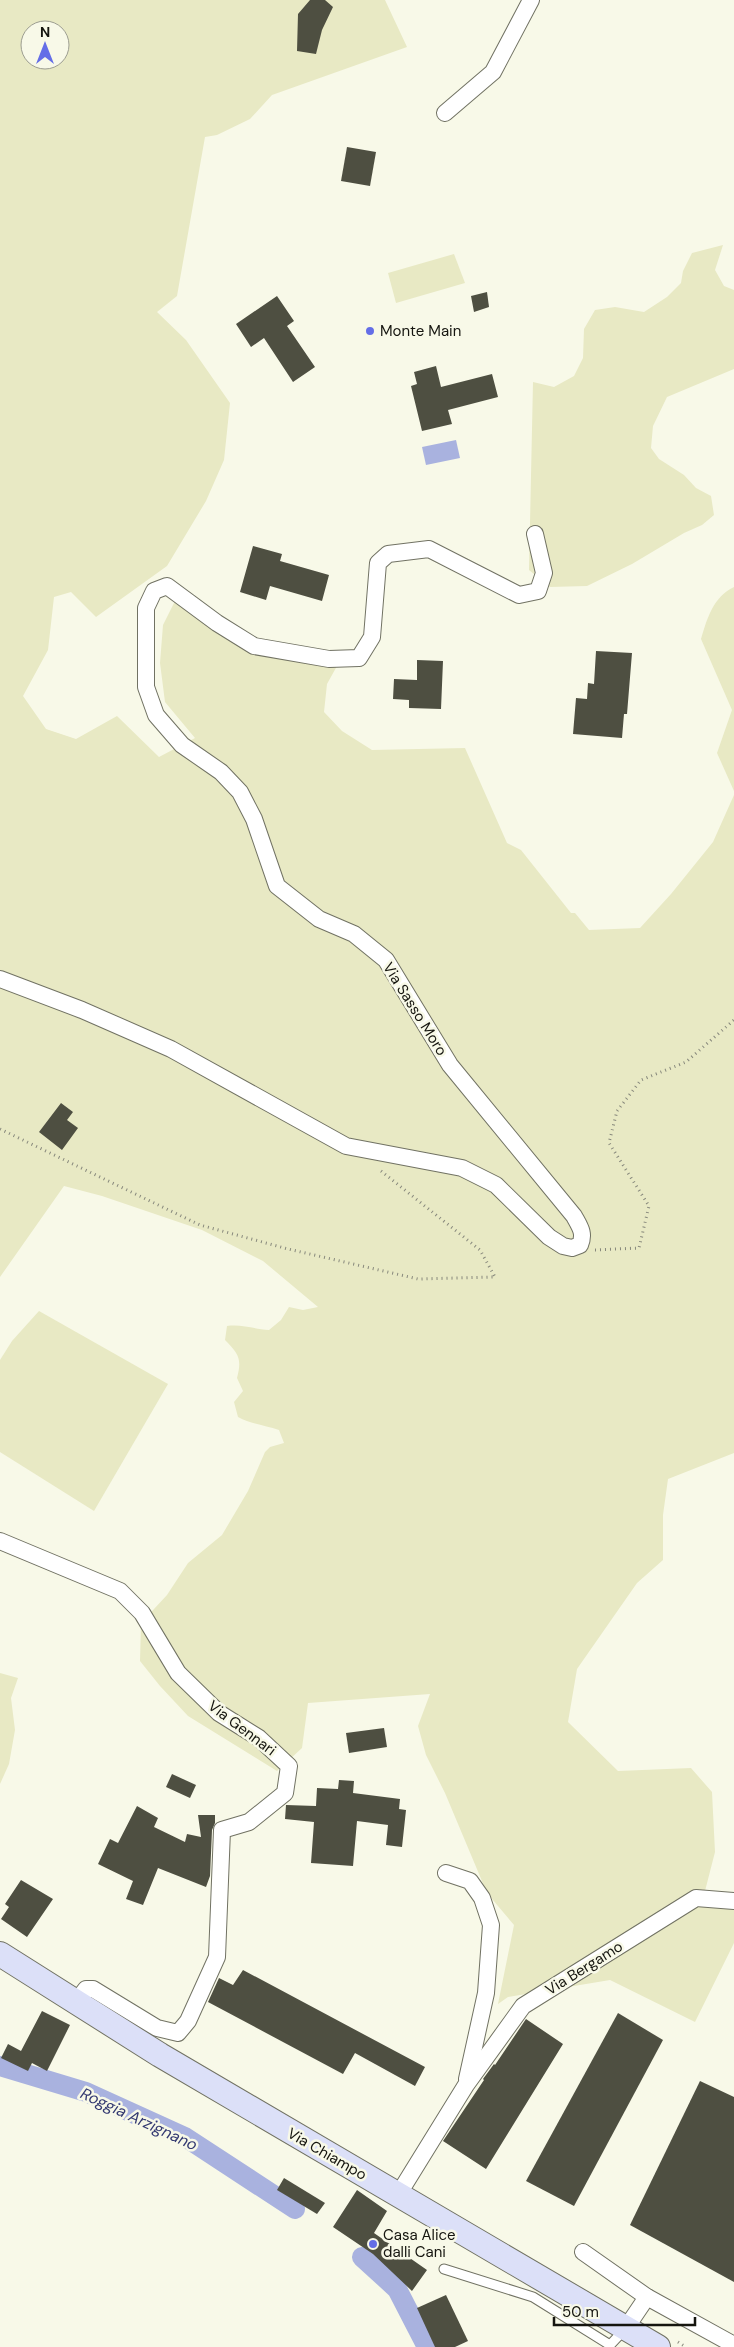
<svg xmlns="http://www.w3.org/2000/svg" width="734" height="2347" font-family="'DM Sans',sans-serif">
	<rect width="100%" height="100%" fill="#f8f9e8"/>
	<g fill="#e8e9c4" fill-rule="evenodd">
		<path d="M0,0H385L407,47L272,95L250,119L217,135L205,137L177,296L157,312L186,340L230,403L224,460L206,501L167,566L96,617L71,592L54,597L48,650L23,696L46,729L76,739L117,716L159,757L195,738L165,702L160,663L163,625L178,595L274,649L337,666L327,684L324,712L342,731L372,750L465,748L507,843L521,850L571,913H575L589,930L640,928L671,894L713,842L734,795V1453L668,1479L663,1515V1560L637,1583L577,1669L568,1722L618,1771L691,1768L712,1792L715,1852L705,1891L734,1898V1943L695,2022L610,1980L508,1997L498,2004L514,1925L487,1893L445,1793L426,1755L418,1726L430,1694L308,1703L302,1748L277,1771L188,1716L160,1686L140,1661L141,1623L167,1595L188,1563L222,1535L248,1491L265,1452L270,1447L284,1443L279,1430C265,1425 251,1424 238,1417L234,1402L243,1391L237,1378C242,1359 239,1354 225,1340L227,1326C242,1324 254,1329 269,1330L281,1320L289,1307L303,1310L318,1307L263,1261L202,1230L102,1196L64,1186L0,1277ZM30,30H60V60H30Z"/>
		<path d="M723,245L715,270L724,286L734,290V369L667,397L653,426L651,448L659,459L684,475L696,488L711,496L714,515L702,525L684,533L632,564L587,586L550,587L529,570L533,382L554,387L574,376L583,358L584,329L595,310L615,307L644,312L667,297L681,283L683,271L692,253Z"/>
		<path d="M454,254L465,283L396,303L388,273Z"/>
		<path d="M734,587V791L717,753L732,710L701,639C707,619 713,597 734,587Z"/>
		<path d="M39,1311L168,1384L94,1511L0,1452V1360L12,1341Z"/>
		<path d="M0,1673L18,1678L11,1698L15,1730L9,1764L0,1784Z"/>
	</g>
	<path fill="#a9b2df" d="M456,440L460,458L426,465L422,447Z"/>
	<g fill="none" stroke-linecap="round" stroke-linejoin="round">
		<g stroke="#a9b2df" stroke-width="20">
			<path d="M0,2066L86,2092L185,2137L295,2209"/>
			<path d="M362,2257L397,2289L427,2347"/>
		</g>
	</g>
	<g fill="#4e4f41">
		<path d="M310,0H325L333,7L322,30L316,54L297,51L298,14Z"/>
		<path d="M347,147L376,152L370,186L341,181Z"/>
		<path d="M487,292L489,307L474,312L471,296Z"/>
		<path d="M277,296L294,321L287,326L315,367L293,382L264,338L251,347L236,324Z"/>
		<path d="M436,366L441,387L492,374L498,397L448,410L452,424L422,431L411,386L417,384L414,372Z"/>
		<path d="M253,546L282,554L280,561L329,575L322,601L270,586L266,600L240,592Z"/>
		<path d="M596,651L632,653L627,714H624L622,738L573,734L576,698L587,699L588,683L594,684Z"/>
		<path d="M417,660L443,661L441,709L409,708V700L393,699L394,679L417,680Z"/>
		<path d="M61,1103L73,1112L67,1120L78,1128L62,1150L39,1132Z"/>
		<path d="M384,1728L387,1747L349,1753L346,1733Z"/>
		<path d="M172,1774L196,1785L190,1798L166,1787Z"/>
		<path d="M339,1780L354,1781L353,1793L400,1799L399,1809L406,1810L402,1847L386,1845L388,1825L357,1821L353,1866L311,1863L314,1822L285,1819L286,1805L316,1806L317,1788L338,1789Z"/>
		<path d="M137,1806L158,1818L154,1827L185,1842L187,1834L201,1837L198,1815H215V1823L212,1830L210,1876L206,1887L158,1868L143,1905L126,1899L133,1881L98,1864L110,1839L118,1843Z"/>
		<path d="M21,1880L53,1899L27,1937L1,1919L9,1907L5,1904Z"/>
		<path d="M243,1970L425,2067L415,2086L355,2053L343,2074L208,2002L219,1978L233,1985Z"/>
		<path d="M42,2011L70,2025L47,2071L32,2063L28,2071L1,2058L8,2044L21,2051Z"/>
		<path d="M618,2013L663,2040L574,2206L526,2181Z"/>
		<path d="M526,2019L563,2044L486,2169L443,2141L484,2080L483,2079L494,2064L495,2065Z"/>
		<path d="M700,2081L734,2097V2282L630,2225Z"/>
		<path d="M284,2178L325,2203L317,2214L277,2190Z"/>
		<path d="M357,2190L387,2211L374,2233L427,2270L412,2291L373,2254L333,2227Z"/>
		<path d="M446,2295L468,2341L455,2347H435L417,2308Z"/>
	</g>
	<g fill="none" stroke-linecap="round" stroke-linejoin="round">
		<g stroke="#717263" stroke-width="11">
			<path id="lane" d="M444,2269L533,2297L610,2345L626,2328"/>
		</g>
		<g stroke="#717263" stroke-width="18">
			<g id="street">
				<path d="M445,113L493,72L531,0"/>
				<path d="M0,979L82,1010L171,1049L346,1146L462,1168L496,1185L549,1237L563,1246L572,1248L580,1245C585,1233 580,1227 574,1216L450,1065L386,960L354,934L319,919L277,886L254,819L240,792L221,772L182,745L156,715L146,687V608L154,591L167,586L217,623L254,646L329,659L359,658L372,637L378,563L388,554L429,549L519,595L538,591L544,573L535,534"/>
				<path d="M0,1541L120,1591L142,1613L178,1673L219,1713L259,1738L289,1766L285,1793L249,1822L222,1830L217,1957L188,2021L178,2033L157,2028L93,1989H86L76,2002"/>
				<path d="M446,1873L470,1881L482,1898L491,1925L486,1993L467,2079"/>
				<path d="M398,2195L466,2085L523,2006L696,1898L734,1901"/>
				<path d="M583,2252L647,2297L734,2345"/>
				<path d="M626,2328L647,2297"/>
			</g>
		</g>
		<g stroke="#717263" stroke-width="26">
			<path id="secondary" d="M0,1954L160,2055L658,2347"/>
		</g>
		<g stroke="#87887c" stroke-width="3" stroke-dasharray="1 4" stroke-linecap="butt">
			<path d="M0,1129L200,1225L288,1249L418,1279L495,1277L480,1250L381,1171"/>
			<path d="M595,1250L639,1248L649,1206L609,1143L617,1111L641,1080L686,1062L734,1020"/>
			<path d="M678,2342L686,2347"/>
		</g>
		<use href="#lane" stroke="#fff" stroke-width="9"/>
		<use href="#street" stroke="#fff" stroke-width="16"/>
		<use href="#secondary" stroke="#dce0f8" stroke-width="24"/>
	</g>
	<g fill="#646ee7" stroke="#f8f9e8" stroke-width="2">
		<circle cx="370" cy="331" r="5"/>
		<circle cx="373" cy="2244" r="5"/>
	</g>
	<g text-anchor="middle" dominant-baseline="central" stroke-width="5" stroke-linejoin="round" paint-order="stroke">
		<g font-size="15" fill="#15150f" stroke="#f8f9e8" text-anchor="start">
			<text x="380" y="331">Monte Main</text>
			<text x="383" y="2235">Casa Alice<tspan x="383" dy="17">dalli Cani</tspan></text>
		</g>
		<g font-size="15" fill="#15150f" stroke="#f8f9e8">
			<text transform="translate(415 1009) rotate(58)">Via Sasso Moro</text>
			<text transform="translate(242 1728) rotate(37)">Via Gennari</text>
			<text transform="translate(584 1968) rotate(-32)">Via Bergamo</text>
			<text transform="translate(327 2154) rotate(30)">Via Chiampo</text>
		</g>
		<g font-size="16" font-style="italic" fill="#333971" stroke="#f8f9e8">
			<text transform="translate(139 2119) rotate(25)">Roggia Arzignano</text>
		</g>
	</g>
	<g transform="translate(45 45)"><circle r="24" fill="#f8f9e8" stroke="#9d9e91"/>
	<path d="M0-4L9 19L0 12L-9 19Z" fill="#646ee7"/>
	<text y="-8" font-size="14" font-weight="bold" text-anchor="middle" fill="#15150f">N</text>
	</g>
	<path d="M554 2317v8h141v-8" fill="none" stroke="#15150f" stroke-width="2.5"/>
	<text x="562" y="2317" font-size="15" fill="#15150f" stroke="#f8f9e8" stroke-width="4" paint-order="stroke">50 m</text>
</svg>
